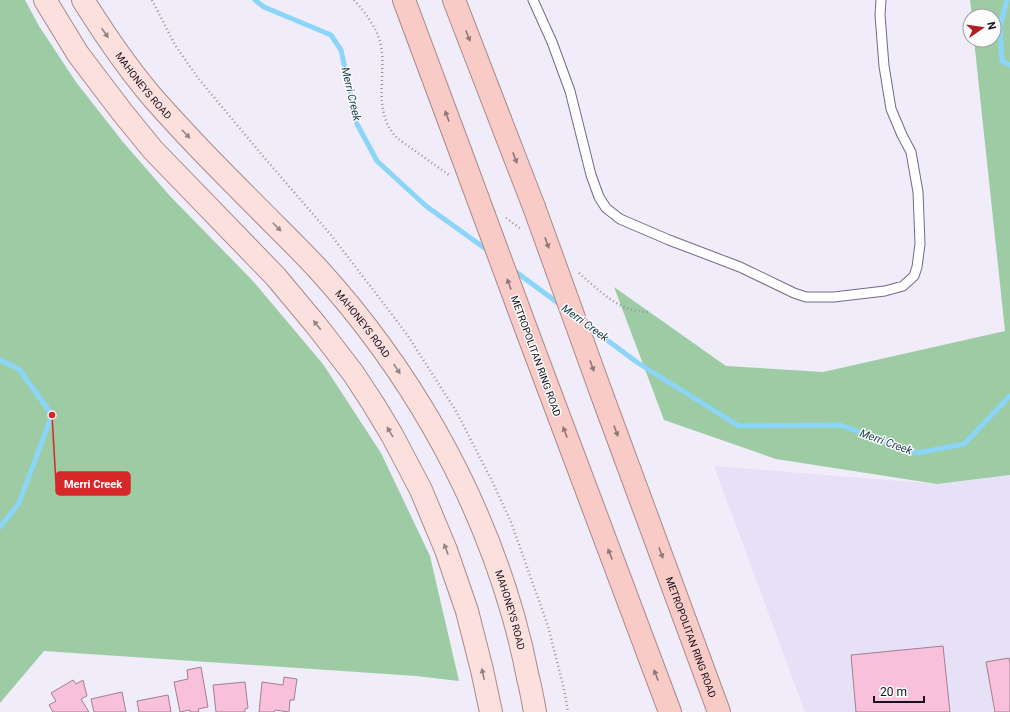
<svg xmlns="http://www.w3.org/2000/svg" width="1010" height="712" font-family="Roboto,sans-serif">
	<rect width="100%" height="100%" fill="#f1ecfa"/>
	<path fill="#e7e1f7" d="M714,466L937,484L1010,475V712H805Z"/>
	<g fill="#9dcca4">
		<path d="M0,0H25L39,26L76,82L123,142L170,196L252,280L323,364L381,453L430,556L459,681L416,676L44,651L0,703Z"/>
		<path d="M970,0H1010V475L937,484L776,459L664,420L614,287L726,366L823,372L1005,331L974,40H994V16H972Z"/>
	</g>
	<g fill="none" stroke-linecap="round" stroke-linejoin="round">
		<g stroke="#8ad5f8" stroke-width="5">
			<path d="M255,0L264,7L331,35L341,50L357,124L377,161L426,206L490,252"/>
			<path d="M1007,0L1000,26L1002,61L1010,65"/>
			<path d="M512,269L562,306"/>
			<path d="M584,323L638,363L739,426L840,425L917,453L964,444L1010,396"/>
			<path d="M0,360L19,369L52,415L19,503L0,527"/>
		</g>
	</g>
	<g fill="#f8c0da" stroke="#a37f8f">
		<path d="M943,646L950,712H856L851,655Z"/>
		<path d="M1009,658L1010,663V712H995L986,662Z"/>
		<path d="M201,667L208,707L198,709L199,712H190V710L180,712L174,682L188,679L187,670Z"/>
		<path d="M284,677L297,679L294,700H290L289,712L275,710L274,712H259L262,682L283,685Z"/>
		<path d="M73,680L76,684L83,680L87,696L81,699L89,712H53L49,705L56,701L51,693Z"/>
		<path d="M245,682L248,708L245,709V712H216L213,685Z"/>
		<path d="M122,692L126,712H94L91,699Z"/>
		<path d="M168,695L171,712H139L137,701Z"/>
	</g>
	<g fill="none" stroke-linecap="round" stroke-linejoin="round">
		<g stroke="#756887" stroke-width="11">
			<path id="lane" d="M533,0L552,42L570,91L591,175L599,197L606,208L620,219L669,240L740,267L794,293L806,297H834L885,291L903,286L914,276L917,267L920,244L918,192L911,152L902,135L891,109L884,66L880,15L881,0"/>
		</g>
		<g stroke="#a98a8a" stroke-width="24">
			<g id="primary">
				<path d="M45,0L78,54L122,112L153,150L276,277L316,325L353,373L374,405L392,435L421,490L446,550L467,611L482,670L491,712"/>
				<path id="s1" d="M83,0C103,32 124,63 148,92C164,111 182,130 200,149C226,176 252,202 279,229C292,242 305,255 318,269C408,368 476,486 513,615C519,636 524,657 528,678C531,689 533,701 535,712"/>
			</g>
		</g>
		<g stroke="#a98a8a" stroke-width="24">
			<g id="highway">
				<path d="M404,0L461,153"/>
				<path d="M454,0L534,207"/>
				<path d="M528,334L670,712"/>
				<path id="s2" d="M602,395L719,712"/>
			</g>
		</g>
		<g stroke="#9a95a2" stroke-width="2.5" stroke-dasharray="1 3" stroke-linecap="butt">
			<path d="M152,0L175,45L198,78L262,155L331,235L387,308L408,336L456,411L492,481L511,522L533,584L548,626L564,689L568,712"/>
			<path d="M354,0C364,11 373,23 379,38C388,65 375,96 387,123C389,129 393,133 397,138L449,175"/>
			<path d="M506,218L521,229"/>
			<path d="M579,273C600,291 620,313 650,312"/>
		</g>
		<use href="#lane" stroke="#fff" stroke-width="9"/>
		<use href="#primary" stroke="#fbe0dd" stroke-width="22"/>
		<use href="#highway" stroke="#f8cbc6" stroke-width="22"/>
		<g stroke="#a98a8a" stroke-width="24" stroke-linecap="butt">
			<g id="highway-bridge">
				<path d="M461,153L528,334"/>
				<path d="M534,207L602,395"/>
			</g>
		</g>
		<use href="#highway-bridge" stroke="#f8cbc6" stroke-width="22"/>
	</g>
	<defs><path id="oneway-solid" d="M-6-.8H1V-3.2L6.5 0L1 3.2V.8H-6Z"/></defs>
	<g fill="#948386">
		<use href="#oneway-solid" transform="translate(105 33) rotate(55)"/>
		<use href="#oneway-solid" transform="translate(186 134) rotate(46)"/>
		<use href="#oneway-solid" transform="translate(277 227) rotate(45)"/>
		<use href="#oneway-solid" transform="translate(317 325) rotate(-129)"/>
		<use href="#oneway-solid" transform="translate(397 369) rotate(57)"/>
		<use href="#oneway-solid" transform="translate(390 432) rotate(-120)"/>
		<use href="#oneway-solid" transform="translate(446 549) rotate(-111)"/>
		<use href="#oneway-solid" transform="translate(483 674) rotate(-102)"/>
	</g>
	<g fill="#92777a">
		<use href="#oneway-solid" transform="translate(468 36) rotate(69)"/>
		<use href="#oneway-solid" transform="translate(447 116) rotate(-110)"/>
		<use href="#oneway-solid" transform="translate(515 158) rotate(69)"/>
		<use href="#oneway-solid" transform="translate(547 243) rotate(70)"/>
		<use href="#oneway-solid" transform="translate(509 284) rotate(-110)"/>
		<use href="#oneway-solid" transform="translate(592 366) rotate(70)"/>
		<use href="#oneway-solid" transform="translate(616 431) rotate(70)"/>
		<use href="#oneway-solid" transform="translate(565 432) rotate(-111)"/>
		<use href="#oneway-solid" transform="translate(661 553) rotate(70)"/>
		<use href="#oneway-solid" transform="translate(610 554) rotate(-111)"/>
		<use href="#oneway-solid" transform="translate(656 675) rotate(-111)"/>
	</g>
	<g text-anchor="middle" dominant-baseline="central" stroke-width="3" stroke-linejoin="round" paint-order="stroke">
		<g font-size="10" fill="#16111c" stroke="#fcfcfc">
			<text stroke="none"><textPath href="#s1" startOffset="105">MAHONEYS ROAD</textPath></text>
			<text stroke="none"><textPath href="#s1" startOffset="429">MAHONEYS ROAD</textPath></text>
			<text transform="translate(536 356) rotate(70)">METROPOLITAN RING ROAD</text>
			<text stroke="none"><textPath href="#s1" startOffset="753">MAHONEYS ROAD</textPath></text>
			<text stroke="none"><textPath href="#s2" startOffset="258">METROPOLITAN RING ROAD</textPath></text>
		</g>
		<g font-size="11" font-style="italic" fill="#1a3c4b" stroke="#fcfcfc">
			<text transform="translate(351 94) rotate(77)">Merri Creek</text>
			<text transform="translate(585 323) rotate(36)">Merri Creek</text>
			<text transform="translate(886 442) rotate(20)">Merri Creek</text>
		</g>
	</g>
	<path fill="none" stroke="#d62828" stroke-width="1.5" d="M52 415L56 484"/>
	<circle fill="#d62828" stroke="#fcfcfc" stroke-width="1.5" cx="52" cy="415" r="4"/>
	<rect fill="#d62828" stroke="#d62828" stroke-width="1.5" x="56" y="472" width="74" height="23" rx="4"/>
	<g font-size="11" text-anchor="middle" font-weight="bold" fill="#fff">
		<text x="93" y="488">Merri Creek</text>
	</g>
	<g transform="translate(982 28) rotate(77)"><circle r="19" fill="#fcfcfc" stroke="#a09ea2"/>
	<path d="M0-3L7 15L0 10L-7 15Z" fill="#b01e26"/>
	<text y="-6" font-size="11" font-weight="bold" text-anchor="middle" fill="#16111c">N</text>
	</g>
	<path d="M874 696v6h50v-6" fill="none" stroke="#16111c" stroke-width="2"/>
	<text x="880" y="696" font-size="12" fill="#16111c" stroke="#fcfcfc" stroke-width="3" paint-order="stroke">20 m</text>
</svg>
